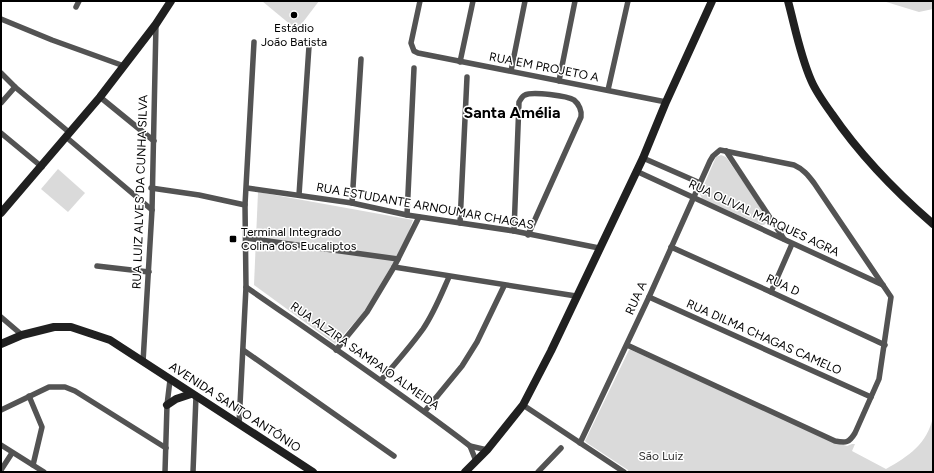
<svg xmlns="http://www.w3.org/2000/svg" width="934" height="473" font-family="Figtree,sans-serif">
	<rect width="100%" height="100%" fill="#fff"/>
	<g fill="#dadada">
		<path d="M262,1H319L297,30Z"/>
		<path d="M883,1H933V9L919,12Z"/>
		<path d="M721,155L726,157L767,216V222L764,225H761L702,199L700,194L716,157Z"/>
		<path d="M58,169L85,193L68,212L41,189Z"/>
		<path d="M258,192L413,220L404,245L364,312L335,344L254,285Z"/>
		<path d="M629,350H631L840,444L847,446L852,444H855L852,451L886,469C909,456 927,444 933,417V472H628V470L587,443L585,441Z"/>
	</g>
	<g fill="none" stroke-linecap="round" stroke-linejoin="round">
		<g stroke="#535353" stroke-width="5.5">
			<path d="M420,1L411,43L414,51L418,53L666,102"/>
			<path d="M76,7L79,1"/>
			<path d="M1,19L52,40L124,66"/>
			<path d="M460,62L473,1"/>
			<path d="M511,71L525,1"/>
			<path d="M1,73L15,87L70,133"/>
			<path d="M559,81L575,1"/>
			<path d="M608,90L628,1"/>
			<path d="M100,97L154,141"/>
			<path d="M1,103L15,87"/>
			<path d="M1,133L42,167"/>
			<path d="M66,137L152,210"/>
			<path d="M726,151L784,239"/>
			<path d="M643,158L700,183"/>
			<path d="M636,171L883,285"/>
			<path d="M151,188L199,195L245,205"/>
			<path d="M247,188L352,203L407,215L514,231L599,248"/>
			<path d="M299,195L309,46"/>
			<path d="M352,203L361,59"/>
			<path d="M407,215L414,68"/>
			<path d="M460,223L467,77"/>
			<path d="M514,231L519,102C521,99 522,96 525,95C532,91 568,96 574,100C579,104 582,111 581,117L528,235"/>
			<path d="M246,238L398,259"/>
			<path d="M671,247L771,292L885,345"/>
			<path d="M97,266L149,272"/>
			<path d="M394,267L576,296"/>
			<path d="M246,287C321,339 397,390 470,446L487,450"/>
			<path d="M771,292L792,244"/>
			<path d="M649,297L871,397"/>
			<path d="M1,317L22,335"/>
			<path d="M243,350L394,456"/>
			<path d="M336,350L367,312L394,267L419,217"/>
			<path d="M143,362L152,210L156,24"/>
			<path d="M381,380C396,363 410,347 423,329C434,313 441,295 449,277"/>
			<path d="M29,396L42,427L33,465"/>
			<path d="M523,405L624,472"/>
			<path d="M1,410L49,387H65L75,391L166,448"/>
			<path d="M425,411L462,366L477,342L504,286"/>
			<path d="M239,424L246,287L245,205L254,42"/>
			<path d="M580,443L649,297L710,161L713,156L720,150L794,165C803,169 808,175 814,183L891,297L879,379L855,433C849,443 846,443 835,441L627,345"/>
			<path d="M1,445L44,472"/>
			<path d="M470,446L476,461"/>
			<path d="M1,470L12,453"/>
			<path d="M165,472L167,405L170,380"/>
			<path d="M193,472L196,396"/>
			<path d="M538,472L561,448"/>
		</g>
		<g stroke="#202020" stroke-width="8">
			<path d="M788,1C795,27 800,55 811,80C816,92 824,103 832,114C860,155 895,191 933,224"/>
			<path d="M1,213L100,97L156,24L171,1"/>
			<path d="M1,344L22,335L54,327H71L110,340L313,472"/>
			<path d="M167,405L176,399L191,394"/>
			<path d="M465,472L487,450L523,405L551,351L643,158L666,102L712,1"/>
		</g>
	</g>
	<g fill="#000" stroke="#fff" stroke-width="1.5">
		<circle cx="294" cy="15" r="4"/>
		<rect x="229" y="235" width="8" height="8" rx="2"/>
	</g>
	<g text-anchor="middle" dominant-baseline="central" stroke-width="3" stroke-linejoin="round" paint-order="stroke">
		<g font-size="12" fill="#000" stroke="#fff">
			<text x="294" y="28">Estádio<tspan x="294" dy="14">João Batista</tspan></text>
			<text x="241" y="232" text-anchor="start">Terminal Integrado<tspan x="241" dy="14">Colina dos Eucaliptos</tspan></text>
		</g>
		<g font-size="12" fill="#000" stroke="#fff">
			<text transform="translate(544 67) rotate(11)">RUA EM PROJETO A</text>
			<text transform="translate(140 192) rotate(-88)">RUA LUIZ ALVES DA CUNHA SILVA</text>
			<text transform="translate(425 206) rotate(10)">RUA ESTUDANTE ARNOUMAR CHAGAS</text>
			<text transform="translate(764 218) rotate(25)">RUA OLIVAL MARQUES AGRA</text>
			<text transform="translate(783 285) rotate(25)">RUA D</text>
			<text transform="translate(636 298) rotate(-66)">RUA A</text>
			<text transform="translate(764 337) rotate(24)">RUA DILMA CHAGAS CAMELO</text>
			<text transform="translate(365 356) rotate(35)">RUA ALZIRA SAMPAIO ALMEIDA</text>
			<text transform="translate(235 407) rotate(33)">AVENIDA SANTO ANTÔNIO</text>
		</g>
		<g font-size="12" fill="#313131" stroke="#fff">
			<text x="661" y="456">São Luiz</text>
		</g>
		<g font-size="16" font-weight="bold" fill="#000" stroke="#fff">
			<text x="512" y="112">Santa Amélia</text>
		</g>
	</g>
	<rect width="934" height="473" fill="none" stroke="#000000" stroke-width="4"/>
</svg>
